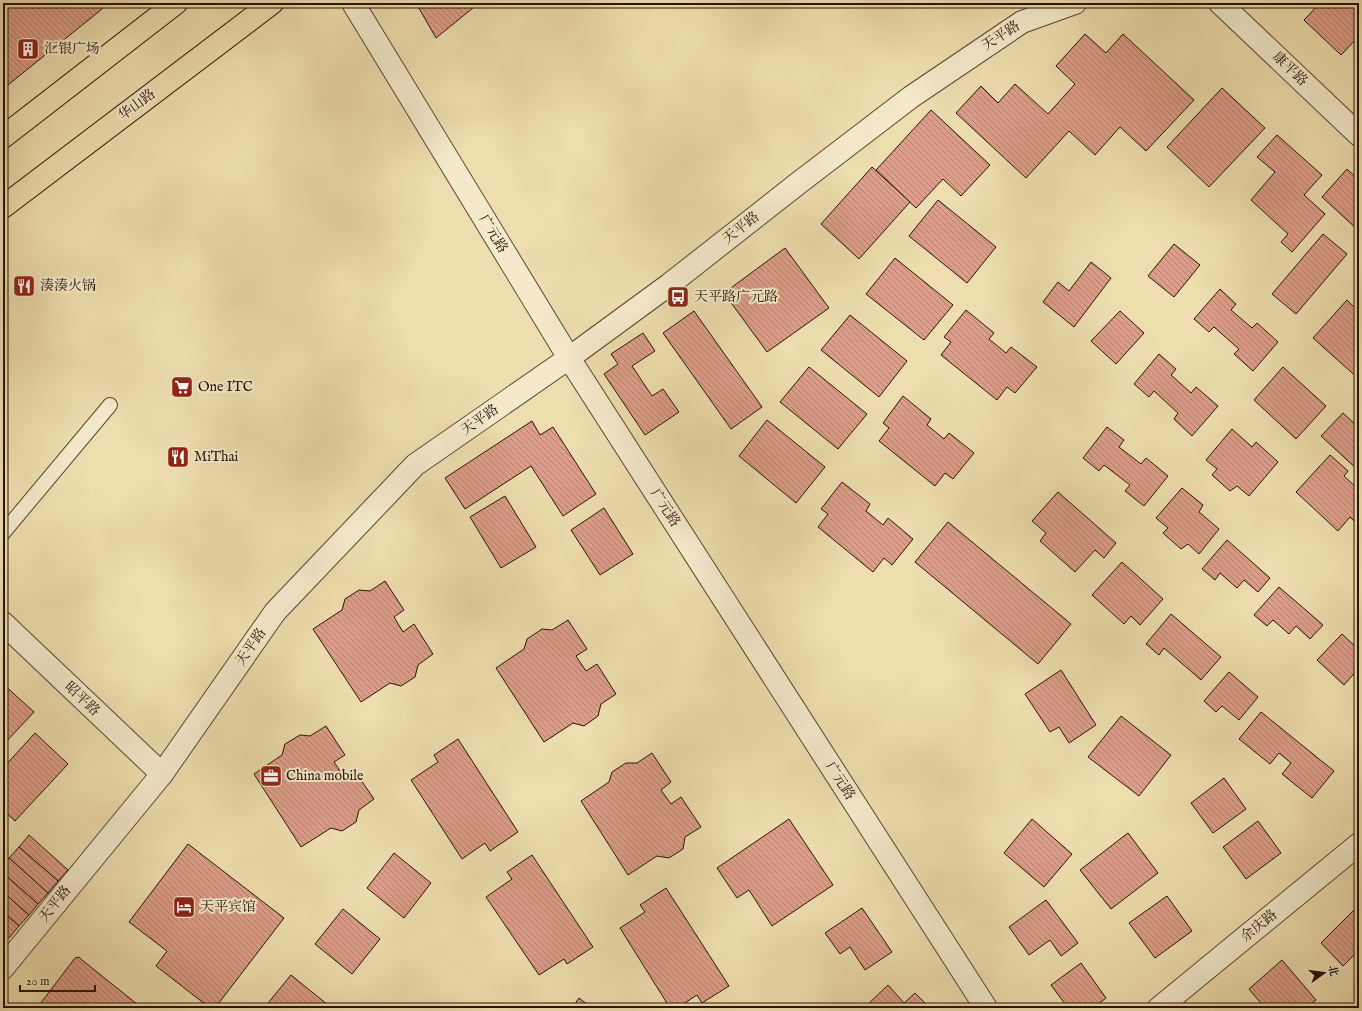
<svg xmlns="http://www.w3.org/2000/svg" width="1362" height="1011" font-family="'IM FELL English','Noto Serif SC',serif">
	<defs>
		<pattern id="building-back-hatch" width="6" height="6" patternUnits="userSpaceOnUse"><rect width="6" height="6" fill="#dd9f8a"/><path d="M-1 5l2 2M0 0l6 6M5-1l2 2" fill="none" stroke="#b3806f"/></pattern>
	</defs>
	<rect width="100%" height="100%" fill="#eedeaf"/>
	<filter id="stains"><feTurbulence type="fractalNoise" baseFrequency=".005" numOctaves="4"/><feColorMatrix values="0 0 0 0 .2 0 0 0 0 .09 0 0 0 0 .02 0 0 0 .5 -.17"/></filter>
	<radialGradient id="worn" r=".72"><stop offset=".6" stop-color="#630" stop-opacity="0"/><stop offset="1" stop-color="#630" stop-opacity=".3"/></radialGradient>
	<g fill="url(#building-back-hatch)" stroke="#261305">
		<path d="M3,3H103L102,9L3,89Z"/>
		<path d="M416,3H479L436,38Z"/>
		<path d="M1320,3H1359V36L1341,55L1304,20Z"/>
		<path d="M1085,34L1106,53L1123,34L1194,100L1146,151L1120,127L1095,155L1069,131L1026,178L956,113L981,86L998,103L1015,84L1048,114L1075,84L1056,66Z"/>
		<path d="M1222,88L1265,128L1209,187L1167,147Z"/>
		<path d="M931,110L990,165L961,196L943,179L916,208L876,170Z"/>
		<path d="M1277,135L1322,175L1304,195L1325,214L1292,252L1281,242L1288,234L1251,200L1275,172L1257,157Z"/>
		<path d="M872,167L910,202L859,259L821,224Z"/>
		<path d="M1347,169L1359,180V231L1322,197Z"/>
		<path d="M938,200L996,247L967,283L909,236Z"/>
		<path d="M1323,234L1347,254L1296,314L1272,294Z"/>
		<path d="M1174,244L1200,265L1174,297L1148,276Z"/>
		<path d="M785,248L829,308L767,352L724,293Z"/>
		<path d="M895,258L953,305L924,340L866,294Z"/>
		<path d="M1091,262L1111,278L1074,327L1043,302L1058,282L1069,291Z"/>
		<path d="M1220,289L1236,304L1231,310L1252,328L1257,323L1278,342L1253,371L1234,354L1239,349L1214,327L1209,332L1194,319Z"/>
		<path d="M1347,300L1359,312V379L1313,338Z"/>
		<path d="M966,310L994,333L989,339L1006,353L1011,347L1037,367L1015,393L1007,387L997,400L941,355L951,342L944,337Z"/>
		<path d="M694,311L762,407L731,429L663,333Z"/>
		<path d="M1120,311L1144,333L1116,364L1091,341Z"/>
		<path d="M850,315L907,361L879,397L821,350Z"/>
		<path d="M643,333L655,351L632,366L652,396L663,389L679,412L645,435L604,374L618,364L611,354Z"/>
		<path d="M1159,354L1176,369L1171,375L1191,393L1196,387L1218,406L1192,436L1174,419L1178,413L1154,391L1149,397L1134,384Z"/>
		<path d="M809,367L867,414L838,449L780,402Z"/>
		<path d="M1283,367L1326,406L1296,439L1254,400Z"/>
		<path d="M903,396L931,419L927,425L944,439L949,433L974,453L953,479L945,473L935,486L879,441L889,428L883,423Z"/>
		<path d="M1343,413L1359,428V471L1321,436Z"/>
		<path d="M767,420L825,467L796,503L739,456Z"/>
		<path d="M532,421L540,435L553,427L596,494L563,516L531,466L465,509L445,478Z"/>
		<path d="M1107,427L1124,440L1119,447L1141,464L1146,458L1168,476L1144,506L1125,491L1130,485L1104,465L1099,471L1083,458Z"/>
		<path d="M1232,429L1252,447L1256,442L1278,462L1249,496L1237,486L1230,491L1212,475L1217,469L1206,460Z"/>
		<path d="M1330,455L1348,471L1344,476L1359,490V519L1356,523L1350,517L1338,531L1296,492Z"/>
		<path d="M842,482L870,504L866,511L883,525L888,518L913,539L892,565L884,558L873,572L818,527L828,514L821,509Z"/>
		<path d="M1182,488L1203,505L1199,512L1219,529L1199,554L1188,544L1181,549L1163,533L1168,528L1156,518Z"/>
		<path d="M1058,492L1116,543L1104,558L1095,550L1075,572L1040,541L1046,533L1032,521Z"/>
		<path d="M505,496L536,547L501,568L470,517Z"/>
		<path d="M604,508L633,554L600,575L571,530Z"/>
		<path d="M948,522L1071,624L1038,664L915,562Z"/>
		<path d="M1227,540L1270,578L1258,592L1244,580L1237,588L1220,573L1215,580L1202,569Z"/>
		<path d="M1122,562L1163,599L1140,625L1131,616L1124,624L1092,595Z"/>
		<path d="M385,581L404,610L394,617L403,632L414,624L433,654L418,665L415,677L401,686L390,683L361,702L313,629L342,610L345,599L359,590L370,591Z"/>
		<path d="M1279,587L1323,625L1310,639L1296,626L1289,634L1273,620L1267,626L1254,615Z"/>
		<path d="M1171,614L1221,657L1201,680L1164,648L1159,655L1146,644Z"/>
		<path d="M568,620L587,649L576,656L586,671L597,664L616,694L601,704L598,716L584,726L573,723L544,742L496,668L524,649L527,639L542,629L552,630Z"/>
		<path d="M1342,634L1359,650V668L1344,685L1317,660Z"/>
		<path d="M1061,670L1096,725L1069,743L1059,727L1050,732L1025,694Z"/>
		<path d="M1229,672L1258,697L1239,720L1222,706L1216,712L1204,701Z"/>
		<path d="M3,684L34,712L3,745Z"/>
		<path d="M1261,712L1334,771L1312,798L1282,774L1291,763L1279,753L1270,764L1239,739Z"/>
		<path d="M1121,716L1171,755L1139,796L1088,757Z"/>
		<path d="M326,726L345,755L334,762L344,777L354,770L374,799L359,810L356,822L342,831L331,828L301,847L254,774L282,755L285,744L300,735L310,736Z"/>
		<path d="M35,733L68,764L15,821L3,810V768Z"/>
		<path d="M458,739L518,832L490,851L485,843L462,859L411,780L438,762L434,755Z"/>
		<path d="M652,753L671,782L661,790L671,804L681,797L701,827L685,837L683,849L669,858L657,856L628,875L581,801L609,782L612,772L626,763H637Z"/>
		<path d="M1224,778L1246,809L1213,833L1191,803Z"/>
		<path d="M789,819L833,885L772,926L749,890L737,898L717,868Z"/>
		<path d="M1032,819L1072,854L1044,887L1004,853Z"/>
		<path d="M1258,821L1281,853L1246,879L1223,847Z"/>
		<path d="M1128,833L1158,873L1111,909L1080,870Z"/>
		<path d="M29,835L68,870L58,881L19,847Z"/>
		<path d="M188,844L284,918L215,1008H210L156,966L167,951L129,922Z"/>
		<path d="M19,847L58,881L48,893L9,858Z"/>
		<path d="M394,853L431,883L404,918L367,888Z"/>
		<path d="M532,855L593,947L567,964L564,959L539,975L486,897L512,879L507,872Z"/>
		<path d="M9,858L48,893L38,904L3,873V865Z"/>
		<path d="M3,873L38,904L29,915L3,892Z"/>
		<path d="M666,888L729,986L702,1003L697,995L677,1008H670L620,928L645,912L640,905Z"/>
		<path d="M3,892L29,915L19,926L3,912Z"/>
		<path d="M1167,896L1192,931L1155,958L1129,923Z"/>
		<path d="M1046,900L1078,943L1061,956L1050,940L1029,955L1009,927Z"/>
		<path d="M862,908L892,952L865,970L850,947L840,954L825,933Z"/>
		<path d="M343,909L380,939L352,974L315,944Z"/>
		<path d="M1355,909L1359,912V950L1343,966L1321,943Z"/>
		<path d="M3,912L19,926L9,938L3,932Z"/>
		<path d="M79,957L82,960L142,1008H37L75,958Z"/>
		<path d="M1282,960L1316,1000L1306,1008H1265L1249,989Z"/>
		<path d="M1081,963L1106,998L1093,1008H1068L1051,985Z"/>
		<path d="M291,975L328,1005L325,1008H264Z"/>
		<path d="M888,985L904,1003L915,993L930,1008H864Z"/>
		<path d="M579,998L592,1008H572Z"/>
	</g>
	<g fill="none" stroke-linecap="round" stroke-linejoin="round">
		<g stroke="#584630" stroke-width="16">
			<path id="service" d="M3,533L110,405"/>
		</g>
		<g stroke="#584630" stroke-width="24">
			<g id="minor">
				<path d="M1220,3L1359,135"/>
				<path d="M3,623L162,774"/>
				<path d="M3,968L162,774L275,612L415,465L569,358L670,284L796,185L911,97L1022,22L1075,3"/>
				<path d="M1159,1008L1359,844"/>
			</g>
		</g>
		<g stroke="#584630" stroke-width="24">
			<path id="tertiary" d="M353,3L569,358L986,1008"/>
		</g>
		<g stroke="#261305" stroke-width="24">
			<g id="primary">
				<path d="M3,137L176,3"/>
				<path d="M3,207L272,3"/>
			</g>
		</g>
		<use href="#service" stroke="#f4eacb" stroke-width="14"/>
		<use href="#minor" stroke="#f4eacb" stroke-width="22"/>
		<use href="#tertiary" stroke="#f4eacb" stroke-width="22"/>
		<use href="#primary" stroke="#eedeaf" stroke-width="22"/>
	</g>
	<defs>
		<g id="building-square" transform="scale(1.15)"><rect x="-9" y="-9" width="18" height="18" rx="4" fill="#8f2418" stroke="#f4eacb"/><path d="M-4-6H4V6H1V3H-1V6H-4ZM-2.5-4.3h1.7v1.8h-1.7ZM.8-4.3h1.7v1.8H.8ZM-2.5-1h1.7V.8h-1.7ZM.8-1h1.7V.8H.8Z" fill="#fff"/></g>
		<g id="restaurant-square" transform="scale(1.15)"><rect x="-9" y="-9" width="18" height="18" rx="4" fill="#8f2418" stroke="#f4eacb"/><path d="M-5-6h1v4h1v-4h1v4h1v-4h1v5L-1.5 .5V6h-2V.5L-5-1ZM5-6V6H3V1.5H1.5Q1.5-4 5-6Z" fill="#fff"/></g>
		<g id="bus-square" transform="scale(1.15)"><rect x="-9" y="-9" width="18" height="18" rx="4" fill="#8f2418" stroke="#f4eacb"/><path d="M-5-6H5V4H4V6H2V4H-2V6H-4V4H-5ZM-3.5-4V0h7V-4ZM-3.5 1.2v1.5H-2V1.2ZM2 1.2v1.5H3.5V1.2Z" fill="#fff"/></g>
		<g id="supermarket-square" transform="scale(1.15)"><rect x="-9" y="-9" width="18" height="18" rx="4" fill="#8f2418" stroke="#f4eacb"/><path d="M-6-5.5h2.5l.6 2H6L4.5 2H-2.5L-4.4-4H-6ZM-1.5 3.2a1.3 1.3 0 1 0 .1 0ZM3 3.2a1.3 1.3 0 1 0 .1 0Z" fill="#fff"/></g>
		<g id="office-square" transform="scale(1.15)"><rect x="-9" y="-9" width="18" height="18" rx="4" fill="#8f2418" stroke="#f4eacb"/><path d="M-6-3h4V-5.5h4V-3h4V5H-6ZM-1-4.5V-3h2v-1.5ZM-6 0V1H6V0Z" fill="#fff"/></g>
		<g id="hotel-square" transform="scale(1.15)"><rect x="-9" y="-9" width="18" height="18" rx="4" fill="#8f2418" stroke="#f4eacb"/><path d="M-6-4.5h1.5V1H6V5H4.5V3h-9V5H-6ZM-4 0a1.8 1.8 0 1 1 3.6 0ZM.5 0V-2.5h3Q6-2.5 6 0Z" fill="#fff"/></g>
	</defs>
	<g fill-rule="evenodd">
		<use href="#building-square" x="28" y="49"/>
		<use href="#restaurant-square" x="24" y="286"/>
		<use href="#bus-square" x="678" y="297"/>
		<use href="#supermarket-square" x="182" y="387"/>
		<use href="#restaurant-square" x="178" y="457"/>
		<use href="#office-square" x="271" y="776"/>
		<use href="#hotel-square" x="184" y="907"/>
	</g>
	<g text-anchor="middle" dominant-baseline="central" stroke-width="4" stroke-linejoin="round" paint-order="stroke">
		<g font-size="14" fill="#261305" stroke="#f4eacb">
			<text transform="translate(1001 36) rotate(-33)">天平路</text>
			<text transform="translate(1290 69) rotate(44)">康平路</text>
			<text transform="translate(137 105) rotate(-37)">华山路</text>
			<text transform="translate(741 228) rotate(-38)">天平路</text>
			<text transform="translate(493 234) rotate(59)">广元路</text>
			<text transform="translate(480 420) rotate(-35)">天平路</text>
			<text transform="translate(665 508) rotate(57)">广元路</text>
			<text transform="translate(251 647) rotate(-55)">天平路</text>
			<text transform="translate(82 699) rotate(43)">昭平路</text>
			<text transform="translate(840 781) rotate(57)">广元路</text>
			<text transform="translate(55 904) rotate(-51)">天平路</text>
			<text transform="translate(1259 926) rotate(-39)">余庆路</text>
		</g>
		<g font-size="14" fill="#261305" stroke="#f4eacb" text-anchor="start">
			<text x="44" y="49">汇银广场</text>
			<text x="40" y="286">湊湊火锅</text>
			<text x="694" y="297">天平路广元路</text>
			<text x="198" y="387">One ITC</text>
			<text x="194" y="457">MiThai</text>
			<text x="286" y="776">China mobile</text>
			<text x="200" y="907">天平宾馆</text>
		</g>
	</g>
	<rect width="1362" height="1011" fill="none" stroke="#eedeaf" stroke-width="16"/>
	<rect x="4" y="4" width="1354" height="1003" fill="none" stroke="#261305" stroke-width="2"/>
	<rect x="8" y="8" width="1346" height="995" fill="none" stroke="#261305"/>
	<g transform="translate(1324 973) rotate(76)" stroke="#f4eacb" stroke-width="3" paint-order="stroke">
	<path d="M0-3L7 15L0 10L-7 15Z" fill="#261305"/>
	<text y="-6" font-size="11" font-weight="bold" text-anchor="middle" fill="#261305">北</text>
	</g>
	<path d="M20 985v6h75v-6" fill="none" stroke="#261305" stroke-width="2"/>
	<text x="26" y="985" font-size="12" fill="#261305" stroke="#f4eacb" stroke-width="3" paint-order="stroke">20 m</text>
	<rect width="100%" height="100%" filter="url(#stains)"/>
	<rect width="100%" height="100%" fill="url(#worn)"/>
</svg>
